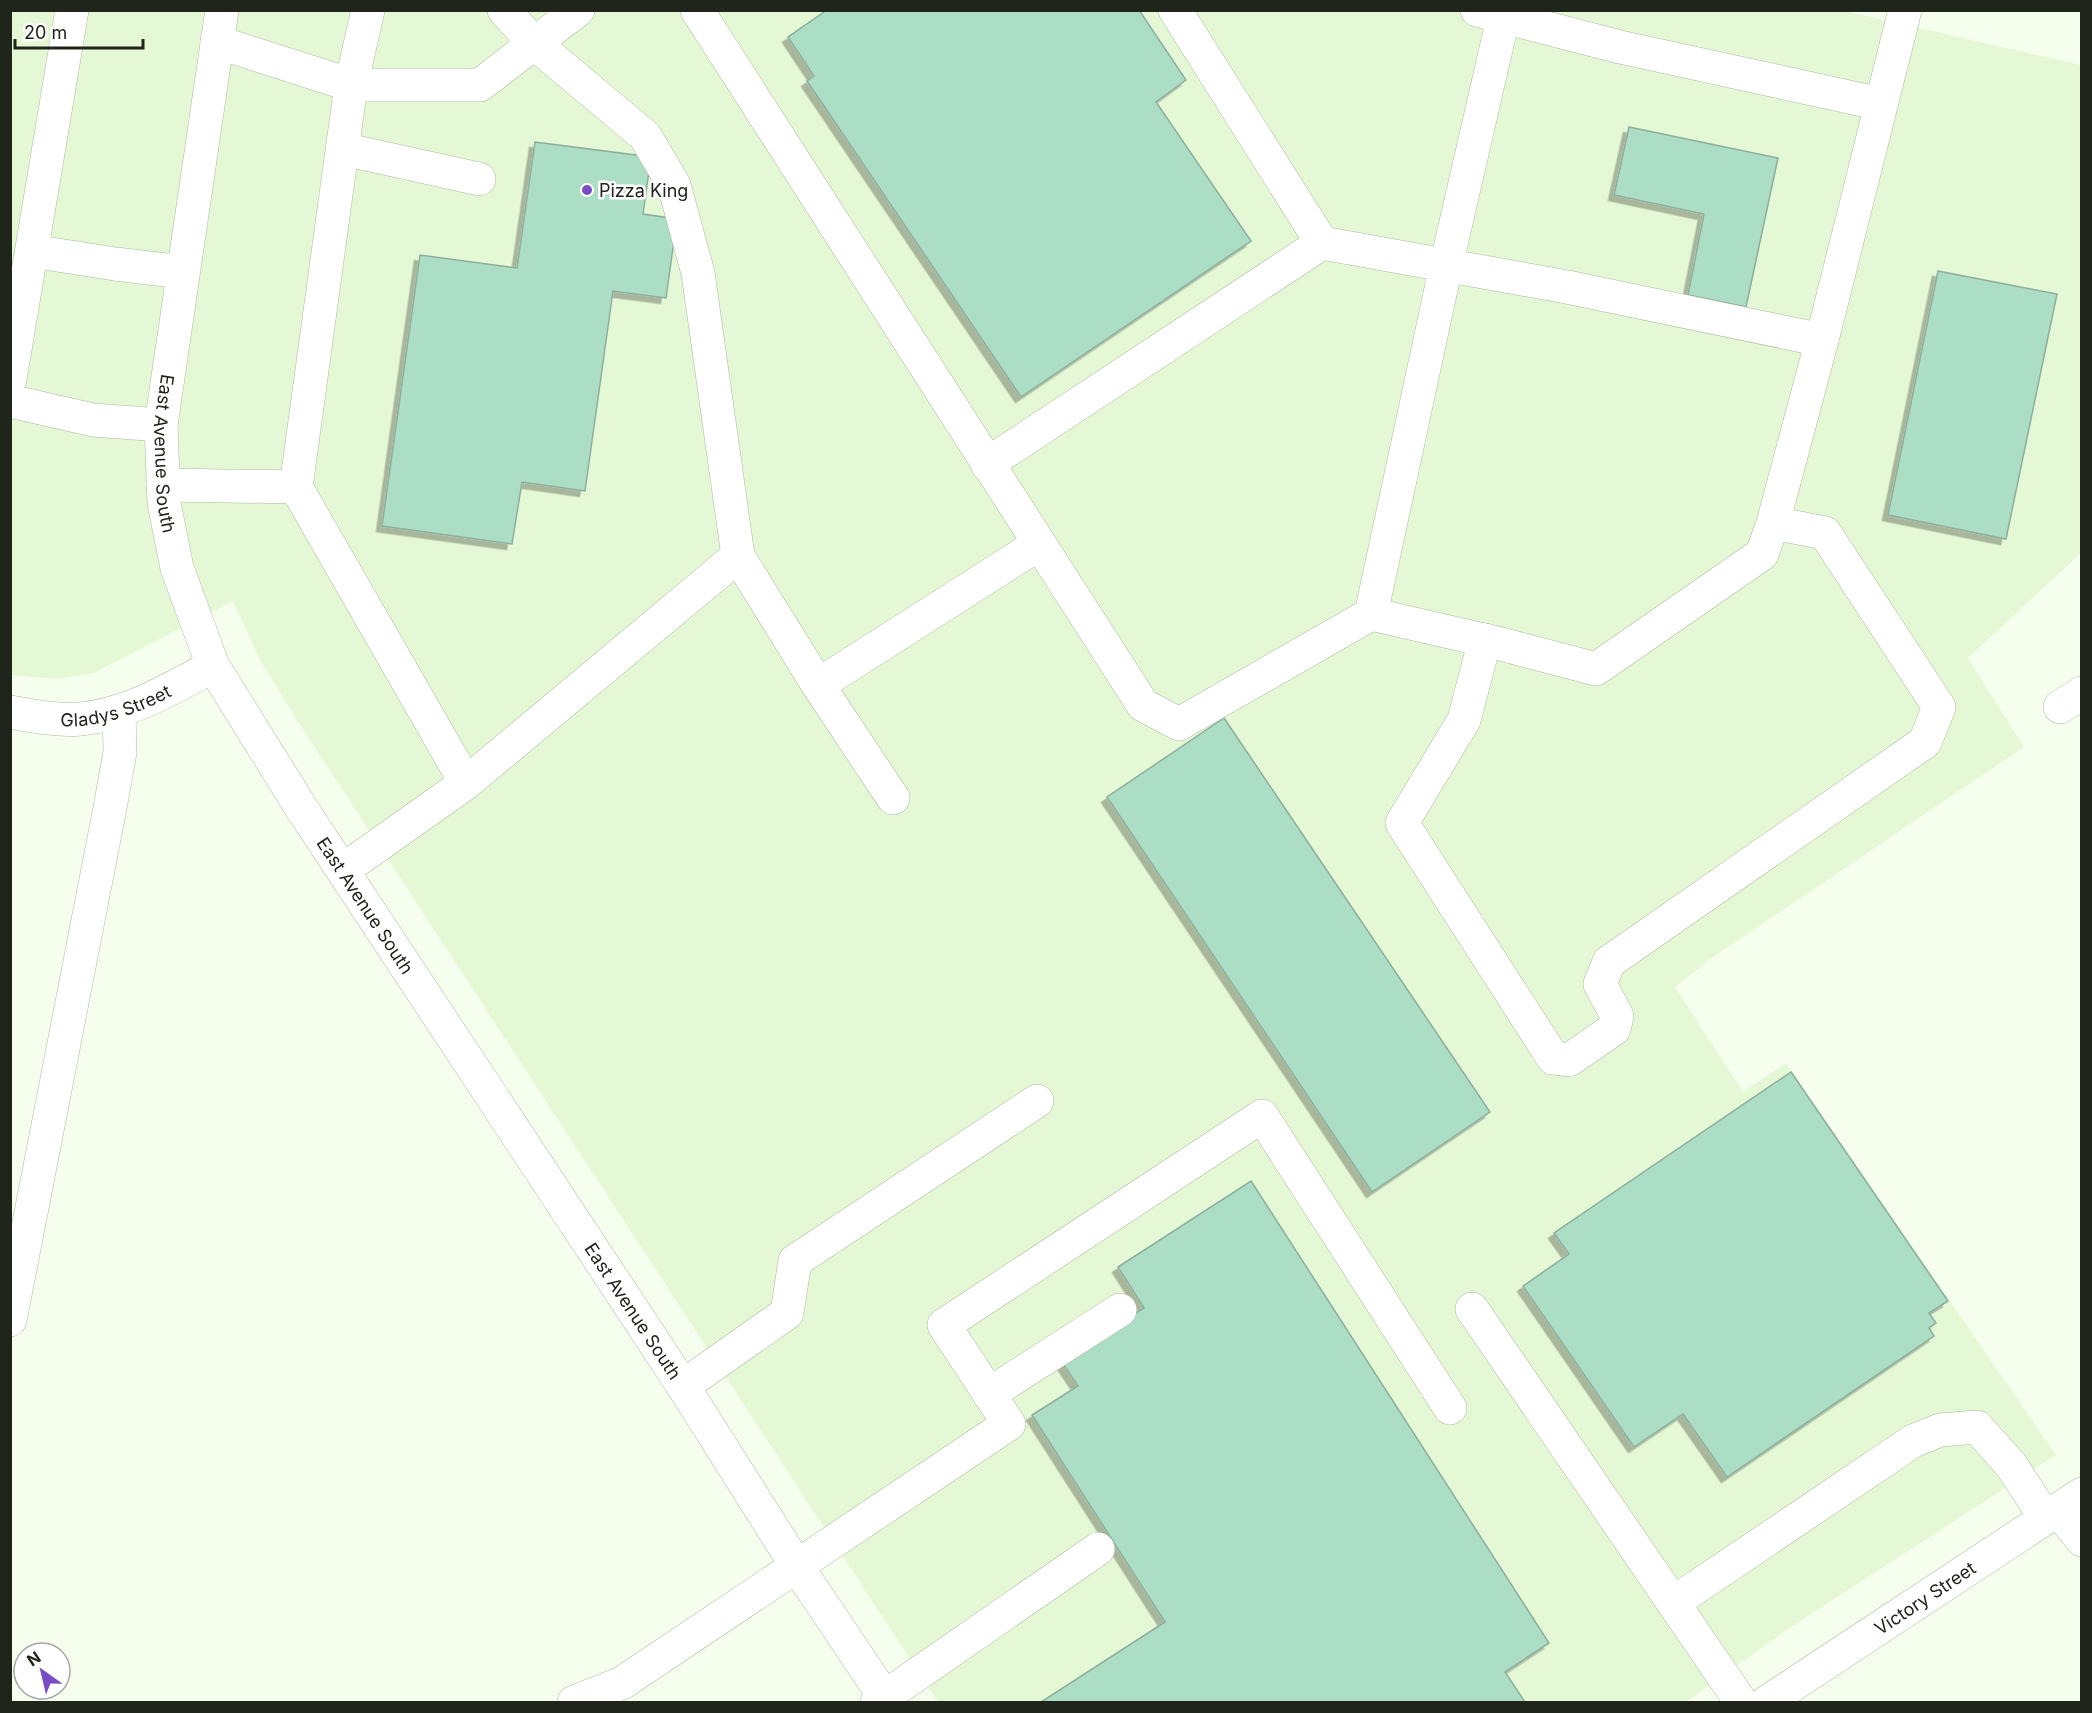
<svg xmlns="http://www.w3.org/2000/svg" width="2092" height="1713" font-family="Inter,sans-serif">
	<defs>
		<filter id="shadow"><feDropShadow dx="-5.5" dy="5.5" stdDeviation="0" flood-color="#0004"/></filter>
	</defs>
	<rect width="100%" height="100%" fill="#f6ffee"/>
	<path fill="#e5f8d5" d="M1841,10L2081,65V553L1968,658L2024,747L1716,955L1675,987L1743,1092L1786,1063L2056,1455L1788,1629L1686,1702H938L295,717L260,660L233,601L94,673L57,679L11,675L10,11Z"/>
	<g fill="#abdec5" stroke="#8ead9d" stroke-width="1.5" filter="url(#shadow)">
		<path d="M827,10H1139L1186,80L1156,102L1251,241L1021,397L807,81L814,76L788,37Z"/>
		<path d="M1629,127L1778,158L1746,307L1688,295L1704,214L1614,195Z"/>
		<path d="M535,142L651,157L643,214L677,219L666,298L613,291L585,491L522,482L512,544L382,526L420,255L517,268Z"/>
		<path d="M1938,271L2057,294L2006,539L1888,515Z"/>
		<path d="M1224,718L1490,1112L1372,1192L1107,797Z"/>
		<path d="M1791,1072L1948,1301L1929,1313L1936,1323L1929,1328L1934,1336L1727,1477L1683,1414L1634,1447L1523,1286L1569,1254L1554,1233Z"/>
		<path d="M1251,1181L1549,1643L1505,1672L1525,1702H1041L1165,1622L1032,1415L1078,1386L1061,1361L1144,1308L1118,1267Z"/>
	</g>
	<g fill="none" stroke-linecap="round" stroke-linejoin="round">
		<g stroke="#acbaa0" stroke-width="34">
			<g id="minor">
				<path id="s1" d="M222,10L161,425L164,503L177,568L213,666L302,809L683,1386L796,1565L888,1702"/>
				<path d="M368,10L351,85H480L578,10"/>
				<path d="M504,10L534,43L645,136L674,185L698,273L738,556"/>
				<path d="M697,10L1143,705L1179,724L1371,614L1446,266L1505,10"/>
				<path d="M1175,10L1322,243L1567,287L1822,340"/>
				<path d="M1477,10L1620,47L1881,104"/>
				<path d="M343,149L479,179"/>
				<path d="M32,251L115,264L183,272"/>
				<path d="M10,379L72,10"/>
				<path d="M10,401L93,420L161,425"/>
				<path d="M987,464L1322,243"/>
				<path d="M163,485L296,487L351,85L217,42"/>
				<path d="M296,487L466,783L343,870"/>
				<path d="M1371,614L1497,643L1596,669L1762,554L1773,523L1822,340L1905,10"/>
				<path d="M1485,640L1464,720L1402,823L1553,1058L1569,1060L1614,1029L1617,1016L1600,984L1609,962L1925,742L1939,707L1825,533L1773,523"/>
				<path d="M818,685L1039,544"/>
				<path d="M2060,707L2082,693"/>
				<path id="s2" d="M10,712C32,716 58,721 80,719C128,715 172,688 213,666"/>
				<path d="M466,783L738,556L818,685L893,798"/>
				<path d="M1472,1309L1741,1702"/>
				<path d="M10,1320L110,808L120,752L119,711"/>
				<path d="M683,1386L787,1313L795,1261L1037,1101"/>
				<path d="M989,1394L1120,1310"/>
				<path d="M2058,1510L2082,1540"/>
				<path d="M1673,1603L1913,1441L1940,1430L1977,1427L2011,1465L2045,1517"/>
				<path d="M574,1702L622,1683L1009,1424L944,1325L1262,1116L1450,1408"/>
				<path d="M877,1702L1098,1549"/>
				<path id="s3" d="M1767,1702L2082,1494"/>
			</g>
		</g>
		<use href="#minor" stroke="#fff" stroke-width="33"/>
	</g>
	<circle fill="#774cc4" stroke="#fff" stroke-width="2" cx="587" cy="190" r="6"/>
	<g text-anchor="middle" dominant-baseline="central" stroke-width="5" stroke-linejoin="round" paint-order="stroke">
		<g font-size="18" fill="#20251b" stroke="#fff" text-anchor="start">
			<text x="599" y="190">Pizza King</text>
		</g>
		<g font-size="18" fill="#20251b" stroke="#fff">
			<text stroke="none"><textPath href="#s1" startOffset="448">East Avenue South</textPath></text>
			<text stroke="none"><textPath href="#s2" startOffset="108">Gladys Street</textPath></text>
			<text stroke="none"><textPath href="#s1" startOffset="952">East Avenue South</textPath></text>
			<text stroke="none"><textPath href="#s1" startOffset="1438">East Avenue South</textPath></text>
			<text stroke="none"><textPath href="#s3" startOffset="189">Victory Street</textPath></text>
		</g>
	</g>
	<rect width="2092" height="1713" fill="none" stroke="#20251b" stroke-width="24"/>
	<g transform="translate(42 1671) rotate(326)"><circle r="28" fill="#ffffff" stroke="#a6a8a4" stroke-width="1.5"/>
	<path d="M0-4.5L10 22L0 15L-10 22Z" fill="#774cc4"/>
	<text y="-9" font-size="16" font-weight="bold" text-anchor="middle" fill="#20251b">N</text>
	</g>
	<path d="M15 39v9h128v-9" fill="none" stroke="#20251b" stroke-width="3"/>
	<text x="24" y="39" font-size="18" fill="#20251b" stroke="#ffffff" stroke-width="4.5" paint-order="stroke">20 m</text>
</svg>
